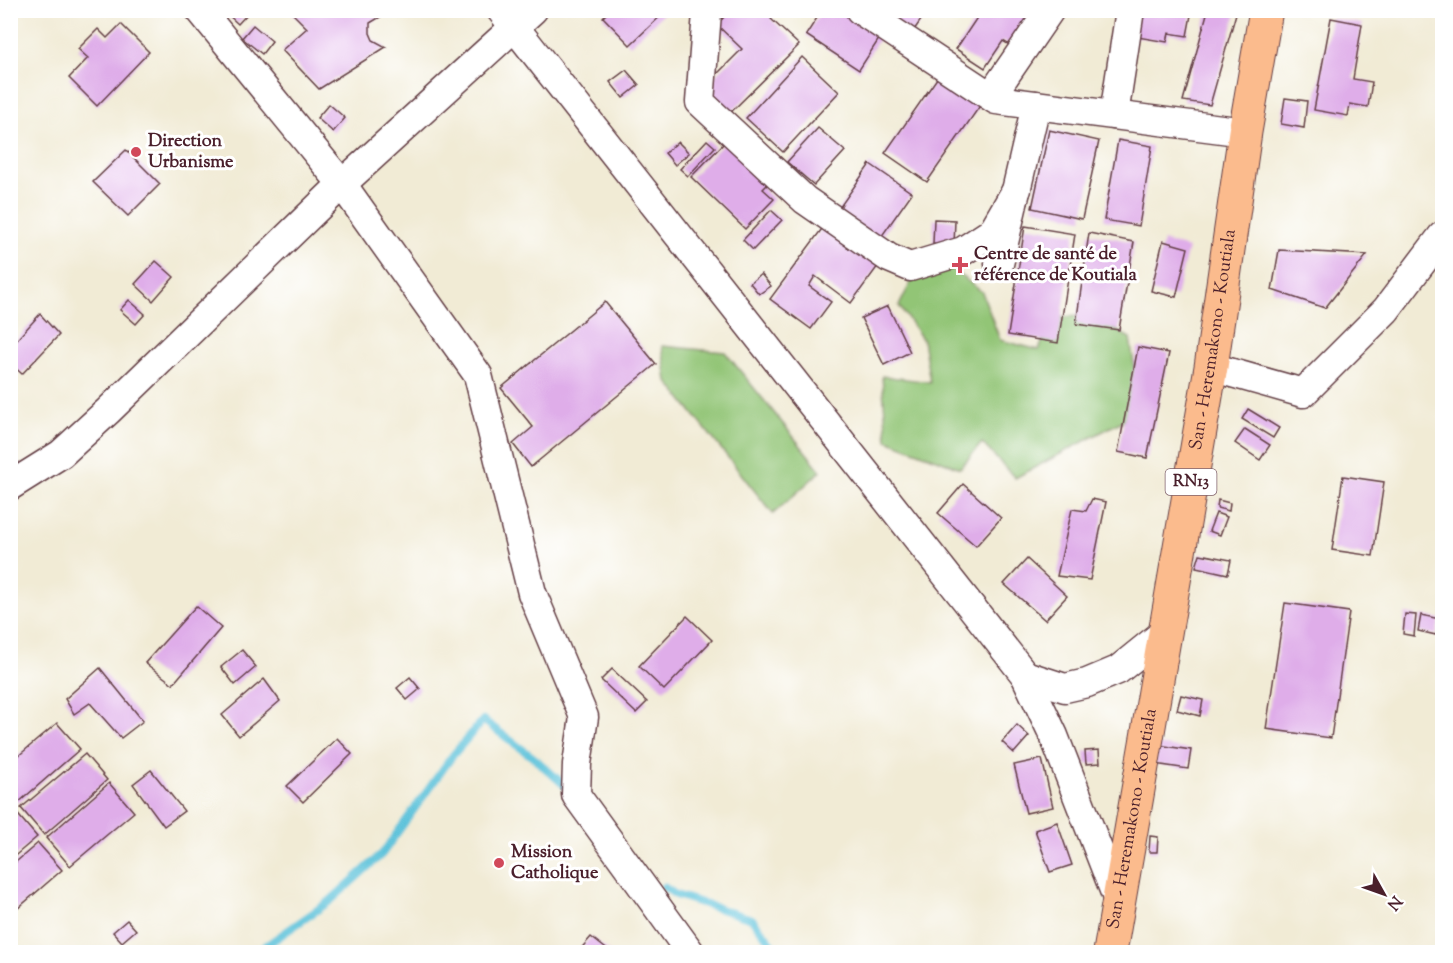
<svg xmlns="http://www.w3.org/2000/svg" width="1453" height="963" font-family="'Sorts Mill Goudy',serif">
	<rect width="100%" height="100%" fill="#fff"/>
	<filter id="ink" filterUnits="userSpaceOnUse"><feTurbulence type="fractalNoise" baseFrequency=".0167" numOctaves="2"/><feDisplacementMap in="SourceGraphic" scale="12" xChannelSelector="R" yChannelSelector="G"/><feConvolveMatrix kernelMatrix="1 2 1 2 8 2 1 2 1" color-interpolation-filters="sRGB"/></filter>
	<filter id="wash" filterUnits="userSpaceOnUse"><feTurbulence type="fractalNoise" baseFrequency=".008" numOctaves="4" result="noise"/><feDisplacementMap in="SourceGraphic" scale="24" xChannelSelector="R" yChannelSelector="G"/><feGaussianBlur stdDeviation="1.35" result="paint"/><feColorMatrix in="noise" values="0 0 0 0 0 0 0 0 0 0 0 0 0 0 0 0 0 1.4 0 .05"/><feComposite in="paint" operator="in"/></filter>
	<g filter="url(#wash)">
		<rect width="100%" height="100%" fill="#f1ebd5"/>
		<g fill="#92c576" stroke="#6e7250" stroke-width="1.5">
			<path d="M927,250L982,292L1000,340L1039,350L1052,317L1090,316L1130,338L1141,411L1015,478L982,443L960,468L887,440L882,376L930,382L923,340L899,306Z"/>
			<path d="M662,346L725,352L821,471L773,514L667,381Z"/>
		</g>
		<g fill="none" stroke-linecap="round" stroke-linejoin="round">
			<g stroke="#5dc2da" stroke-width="8">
				<path d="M664,887L676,895L752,919L779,952"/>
				<path d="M257,952L330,901L382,854L453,755L483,720L534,758L571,791"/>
			</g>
		</g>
		<g id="blocks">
			<g fill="#dfade9">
				<path d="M223,10H247L249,12L238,24Z"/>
				<path d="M294,10H392L370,23V33L373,40L386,47L319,89L282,50L307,28L292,13Z"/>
				<path d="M610,10H667L630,45L603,17Z"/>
				<path d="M730,10H778L771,19L799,45L728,115L713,101V78L742,49L717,25Z"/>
				<path d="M822,10H842L881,36L859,70L806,35Z"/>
				<path d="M879,10H928L912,33Z"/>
				<path d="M982,10H1042L1016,49L1003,41L985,68L956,49Z"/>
				<path d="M1136,10H1192L1187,36L1169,33L1167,42L1131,36Z"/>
				<path d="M1208,10H1237L1210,105L1183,101Z"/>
				<path d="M1331,18L1362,24L1353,79L1372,82L1368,107L1350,104L1348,116L1314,110Z"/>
				<path d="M121,24L149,52L97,106L69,78L88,58L78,49L98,29L107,38Z"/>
				<path d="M253,25L272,41L262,54L242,38Z"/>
				<path d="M802,57L839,92L783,152L746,118Z"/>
				<path d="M626,70L639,85L623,98L610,82Z"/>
				<path d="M942,71L984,100L927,182L885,153Z"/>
				<path d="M1285,98L1307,101L1304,128L1281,124Z"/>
				<path d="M329,104L345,118L333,132L317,118Z"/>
				<path d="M818,128L845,151L814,185L787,162Z"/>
				<path d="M1049,130L1099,141L1082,219L1032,208Z"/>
				<path d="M731,136L768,184L763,189L774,199L745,229L691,177Z"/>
				<path d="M707,140L715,147L688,176L680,169Z"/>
				<path d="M1118,140L1152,146L1139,226L1104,220Z"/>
				<path d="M678,142L689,153L675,165L665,153Z"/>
				<path d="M126,150L160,184L128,216L93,182Z"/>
				<path d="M870,164L912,193L879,240L837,211Z"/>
				<path d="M771,210L782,220L753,250L743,240Z"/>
				<path d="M934,219L955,220L954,245L933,244Z"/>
				<path d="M827,222L881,262L851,303L815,276L809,286L831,302L811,329L770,299Z"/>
				<path d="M1025,226L1075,234L1058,343L1008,335Z"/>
				<path d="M1089,233L1134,242L1119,330L1076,324Z"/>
				<path d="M1163,241L1188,248L1176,297L1151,291Z"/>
				<path d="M1279,250L1367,255L1325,308L1272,290Z"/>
				<path d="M156,261L174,277L153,301L135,284Z"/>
				<path d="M761,274L771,286L759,294L750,283Z"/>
				<path d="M129,300L145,314L136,324L120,310Z"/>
				<path d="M605,302L656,364L531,467L513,444L533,427L501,388Z"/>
				<path d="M888,306L910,352L884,365L861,318Z"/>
				<path d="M40,314L59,335L22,374L10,363V347Z"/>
				<path d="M1138,347L1169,353L1147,458L1118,452Z"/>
				<path d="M1248,409L1279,428L1273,438L1242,419Z"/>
				<path d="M1245,429L1270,445L1260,460L1235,443Z"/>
				<path d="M1343,476L1384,482L1373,556L1332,550Z"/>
				<path d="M963,484L1001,518L976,546L938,513Z"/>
				<path d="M1092,499L1106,502L1090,580L1057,576L1072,509L1086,511Z"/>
				<path d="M1218,500L1230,503L1229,511L1217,508Z"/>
				<path d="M1216,513L1227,517L1220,535L1209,531Z"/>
				<path d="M1200,554L1231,560L1228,574L1196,567Z"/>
				<path d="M1027,559L1067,596L1045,620L1004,584Z"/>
				<path d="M1285,603L1349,612L1331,738L1266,729Z"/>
				<path d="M196,606L221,628L173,684L145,663Z"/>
				<path d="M1405,614L1416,615L1414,636L1403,634Z"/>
				<path d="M1421,615L1440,619L1436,635L1418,631Z"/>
				<path d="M687,616L712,640L664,690L639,666Z"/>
				<path d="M242,650L256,667L235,685L221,667Z"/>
				<path d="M100,668L143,721L121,738L90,703L74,714L65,699Z"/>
				<path d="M612,669L647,702L636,713L601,680Z"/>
				<path d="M410,677L420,689L407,700L397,688Z"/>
				<path d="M264,679L280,701L239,736L222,715Z"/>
				<path d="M1181,695L1203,700L1200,716L1177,710Z"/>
				<path d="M57,723L80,749L18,803L10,795V763Z"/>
				<path d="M1017,725L1029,736L1014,753L1002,742Z"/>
				<path d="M337,738L352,754L303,802L287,786Z"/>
				<path d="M1158,745L1191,750L1188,769L1155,764Z"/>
				<path d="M1099,750L1100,763L1086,764L1085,751Z"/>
				<path d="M85,754L107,780L44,835L21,808Z"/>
				<path d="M1042,759L1053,807L1026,813L1014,765Z"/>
				<path d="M151,770L184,811L164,826L133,784Z"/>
				<path d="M109,783L134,812L70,866L46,838Z"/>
				<path d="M14,810L37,837L10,860V813Z"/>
				<path d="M1057,822L1072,865L1050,872L1035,830Z"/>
				<path d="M1150,836L1158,837L1157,852H1149Z"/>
				<path d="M38,843L62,870L10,915V867Z"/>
				<path d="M127,920L136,930L122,942L113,932Z"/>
				<path d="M591,937L610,952H578Z"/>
			</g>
		</g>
	</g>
	<g filter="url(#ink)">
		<use href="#blocks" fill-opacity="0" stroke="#633e44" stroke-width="1.5"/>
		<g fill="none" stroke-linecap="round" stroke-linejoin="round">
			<g stroke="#633e44" stroke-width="31">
				<g id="minor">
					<path d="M200,10L342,184L478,375L532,593L584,717L577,764L576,795L690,952"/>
					<path d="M501,10L1025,675L1054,736L1119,903"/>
					<path d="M709,10L707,13L700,102L805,200L889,258L910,267L963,251L992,232L1017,189"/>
					<path d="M860,10L996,100L1245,132"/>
					<path d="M991,96L1050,10"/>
					<path d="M1114,115L1130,10"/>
					<path d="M999,264L1036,105"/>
					<path d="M1211,367L1303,393L1386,310L1442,236"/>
					<path d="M10,486L61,454L108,411L342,184L533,10"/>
					<path d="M1025,675L1065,688L1087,683L1118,670L1165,632"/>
				</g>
			</g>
			<g stroke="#633e44" stroke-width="35">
				<g id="major">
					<path id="s1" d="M1110,952L1211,367L1245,132L1266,10"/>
				</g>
			</g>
			<use href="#minor" stroke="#fff" stroke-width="28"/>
			<use href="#major" stroke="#fbbb8d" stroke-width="33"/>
		</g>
	</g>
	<g fill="#d1495b" stroke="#fff" stroke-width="2">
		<circle cx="136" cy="152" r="6"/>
		<path d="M957 256h6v6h6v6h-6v6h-6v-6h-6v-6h6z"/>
		<circle cx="499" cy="863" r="6"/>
	</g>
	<g text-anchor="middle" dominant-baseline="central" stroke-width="6" stroke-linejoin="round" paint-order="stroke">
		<rect fill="#fff" stroke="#80626b" stroke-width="1.5" x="1165.5" y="469" width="51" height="26" rx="4.5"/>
		<g font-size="16" font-weight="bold" fill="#4a1f2b">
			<text x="1191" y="482">RN13</text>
		</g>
		<g font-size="18" font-weight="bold" fill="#4a1f2b" stroke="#fff" text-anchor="start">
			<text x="148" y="142">Direction<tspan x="148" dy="21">Urbanisme</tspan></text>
			<text x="974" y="255">Centre de santé de<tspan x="974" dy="21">référence de Koutiala</tspan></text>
			<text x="511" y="853">Mission<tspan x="511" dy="21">Catholique</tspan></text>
		</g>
		<g font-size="18" fill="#4a1f2b" stroke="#fff">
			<text stroke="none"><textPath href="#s1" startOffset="621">San - Heremakono - Koutiala</textPath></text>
			<text stroke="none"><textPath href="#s1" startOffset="135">San - Heremakono - Koutiala</textPath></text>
		</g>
	</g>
	<rect width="1453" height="963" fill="none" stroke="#fff" stroke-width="36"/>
	<g transform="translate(1384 894) rotate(130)" stroke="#ffffff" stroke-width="4.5" paint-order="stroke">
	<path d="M0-4.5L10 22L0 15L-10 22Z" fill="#4a1f2b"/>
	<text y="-9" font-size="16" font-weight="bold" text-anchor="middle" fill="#4a1f2b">N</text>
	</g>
</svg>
